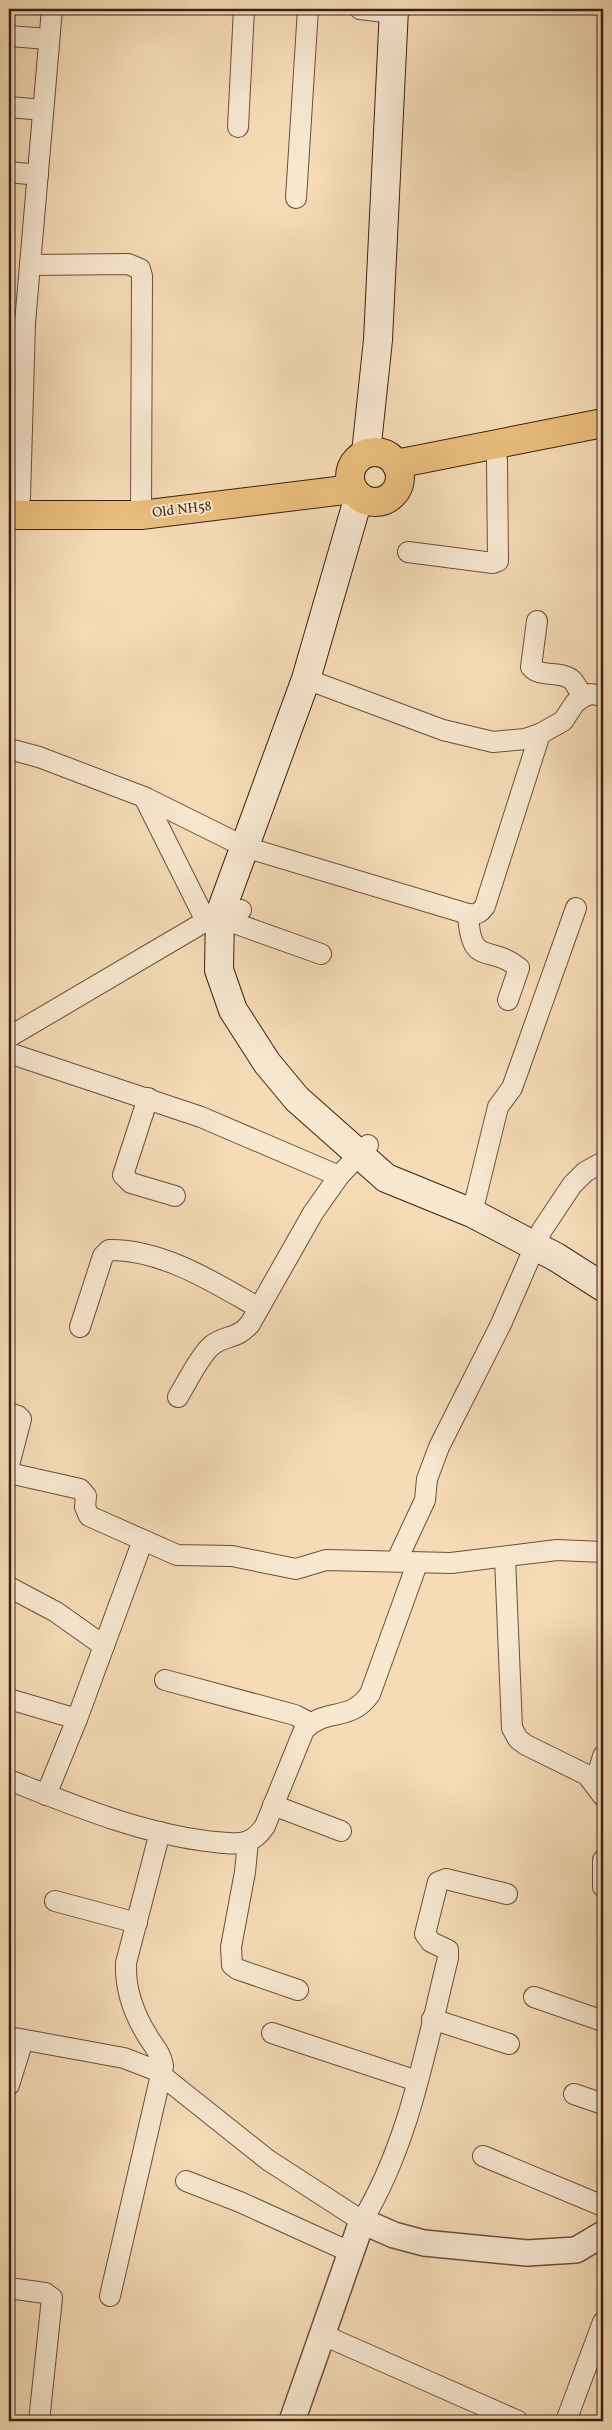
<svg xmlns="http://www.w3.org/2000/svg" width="612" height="2430" font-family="Vollkorn,serif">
	<rect width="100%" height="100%" fill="#f5dcb7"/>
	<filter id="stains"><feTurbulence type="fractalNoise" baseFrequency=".004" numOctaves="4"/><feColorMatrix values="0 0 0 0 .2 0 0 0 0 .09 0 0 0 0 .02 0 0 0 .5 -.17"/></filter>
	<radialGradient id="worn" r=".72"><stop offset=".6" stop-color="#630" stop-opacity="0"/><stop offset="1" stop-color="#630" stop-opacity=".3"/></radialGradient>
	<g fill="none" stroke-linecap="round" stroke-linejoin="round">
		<g stroke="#6a4e3e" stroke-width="22">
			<g id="minor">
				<path d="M360,9L393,13"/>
				<path d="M9,36L49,39"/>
				<path d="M9,107L43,110"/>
				<path d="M238,127L244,9"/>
				<path d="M9,172L38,175"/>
				<path d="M296,198L308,9"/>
				<path d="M30,265L128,264L140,269L142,276L141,515"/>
				<path d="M20,498L25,323L52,9"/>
				<path d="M408,552L493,563L498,561L497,460"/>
				<path d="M537,621L531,667C540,678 561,670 572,680C577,685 579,692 583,697"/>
				<path d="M306,679L443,730L493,742L525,739L540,734L563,721L575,703L583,697L591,694L603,696"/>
				<path d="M9,749L39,757L144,797L245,847L468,914C477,915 480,913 485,906L540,734"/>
				<path d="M144,797L206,921"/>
				<path d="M468,914C471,969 489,943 519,968L508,1000"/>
				<path d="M237,924L321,954"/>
				<path d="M9,1037L206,921L220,914L241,910"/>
				<path d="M9,1053L201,1117L339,1176L368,1145"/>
				<path d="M148,1098L123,1175L131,1183L175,1196"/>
				<path d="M472,1213L498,1107L512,1088L576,908"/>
				<path d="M80,1327L103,1256L109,1250C162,1249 215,1283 259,1308"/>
				<path d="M178,1397C187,1382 198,1359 210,1347C222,1335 237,1340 250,1324L313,1213L339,1176"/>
				<path d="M9,1413L18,1416L21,1419L9,1465"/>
				<path d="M9,1473L80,1489L86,1496L85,1507L89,1516L177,1555L232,1556L296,1569L326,1560L451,1563L557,1550L603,1552"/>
				<path d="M505,1558L512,1728L518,1739L526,1745L587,1775L603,1796"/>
				<path d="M397,1560L425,1500L427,1479L439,1447L501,1324L542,1230L572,1185L585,1172L603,1162"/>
				<path d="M9,1587L56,1612L104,1646"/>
				<path d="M165,1680L295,1715L310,1723"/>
				<path d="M9,1699L77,1719"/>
				<path d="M9,1780C73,1805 137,1832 206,1841C219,1842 235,1846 248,1841C256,1838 260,1833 265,1826L304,1730C325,1707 350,1723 370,1694L417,1564"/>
				<path d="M595,1783L603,1756"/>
				<path d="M46,1795L77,1719L143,1540"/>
				<path d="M273,1805L341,1831"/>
				<path d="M248,1841L245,1872L231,1947L232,1965L237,1969L298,1990"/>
				<path d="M603,1860V1887"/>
				<path d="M55,1901L137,1923"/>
				<path d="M534,1997L603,2021"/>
				<path d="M432,2019L509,2044"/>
				<path d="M272,2033L417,2081"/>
				<path d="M9,2037L124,2058L155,2070L268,2160L362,2221C410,2142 426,2046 448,1958V1950L431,1942L425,1934L438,1882L446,1879L507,1894"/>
				<path d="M9,2085L23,2040"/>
				<path d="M574,2094L603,2104"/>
				<path d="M483,2156L603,2206"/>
				<path d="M186,2181L240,2202L350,2252"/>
				<path d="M9,2288L45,2293L52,2298L39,2421"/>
				<path d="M110,2296L163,2066C161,2052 153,2046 147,2035C134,2014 125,1988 126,1963L160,1832"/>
				<path d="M321,2334L518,2421"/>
				<path d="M566,2421L603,2322"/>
			</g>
		</g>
		<g stroke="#6a4e3e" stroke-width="28">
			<path id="tertiary" d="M292,2421L362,2221L394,2235L424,2243L527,2253L576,2250L603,2234"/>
		</g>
		<g stroke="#3b1f15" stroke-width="30">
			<g id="secondary">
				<path d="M366,453L378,340L394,9"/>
				<path d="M359,496L306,679L220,914L219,970L233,1010L267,1063L297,1099L386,1178L472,1213L556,1257L603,1287"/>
			</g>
		</g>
		<g stroke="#3b1f15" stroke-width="30">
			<g id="primary">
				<circle cx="375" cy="477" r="25"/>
				<path d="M396,464L603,423"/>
				<path d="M9,515H141L353,489"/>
			</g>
		</g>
		<use href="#minor" stroke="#f8e8d0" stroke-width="20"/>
		<use href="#tertiary" stroke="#f8e8d0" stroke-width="25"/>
		<use href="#secondary" stroke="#f8e8d0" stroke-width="28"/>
		<use href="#primary" stroke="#eabe7c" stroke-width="28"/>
	</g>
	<g text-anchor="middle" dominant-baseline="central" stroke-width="4" stroke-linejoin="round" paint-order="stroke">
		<g font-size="14" fill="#3b1f15" stroke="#f8e8d0">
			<text transform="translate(182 510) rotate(-7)">Old NH58</text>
		</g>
	</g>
	<rect width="612" height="2430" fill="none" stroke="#f5dcb7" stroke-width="30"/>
	<rect x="10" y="10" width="592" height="2410" fill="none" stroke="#3b1f15" stroke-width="2.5"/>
	<rect x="15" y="15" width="582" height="2400" fill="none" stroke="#3b1f15"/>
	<rect width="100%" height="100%" filter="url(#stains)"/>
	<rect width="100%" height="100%" fill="url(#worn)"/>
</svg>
